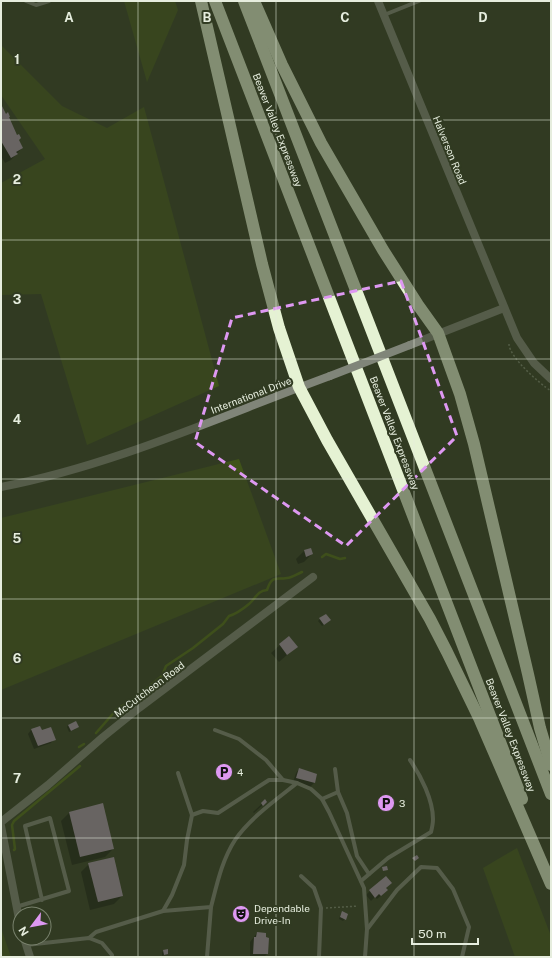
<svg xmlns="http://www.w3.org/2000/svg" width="552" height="958" font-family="'Public Sans',sans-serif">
	<rect width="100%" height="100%" fill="#313b22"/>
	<g fill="#40531a">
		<path d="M124,1H175L178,10L147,82Z"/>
		<path d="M1,45L62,106L107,128L144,107L219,386L87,445L41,294L1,295V183L45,159L1,95Z"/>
		<path d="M239,459L281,574L1,690V518Z"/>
		<path d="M517,848L551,936V957H515L483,868Z"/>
		<path d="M1,928L11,957H1Z"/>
	</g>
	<g fill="#0007">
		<path d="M1,106L22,148L11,160L5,163L1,156Z"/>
		<path d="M311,549L312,554L304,562L298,564L296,559L304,551Z"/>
		<path d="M320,619L328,622L322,626L318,621Z"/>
		<path d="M280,645L296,647L279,662L271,653Z"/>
		<path d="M68,725L76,729L69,732L67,727Z"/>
		<path d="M40,727L41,732L54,739L51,743L34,749L28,734L31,730Z"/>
		<path d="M299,769L316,774L314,783L310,787L293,782L296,773Z"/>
		<path d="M265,801L266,802L254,813L253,812Z"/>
		<path d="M70,812L113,849L105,857L72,865L61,821Z"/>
		<path d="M89,864L122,896L114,904L90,910L81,872Z"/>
		<path d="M391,883L385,889L383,894L377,899L375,897L371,901L366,895L370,891Z"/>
		<path d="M341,914L345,919L343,921L339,919Z"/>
		<path d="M257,933L267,954L264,957H250V942Z"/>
		<path d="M164,951L167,954L162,956V952Z"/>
	</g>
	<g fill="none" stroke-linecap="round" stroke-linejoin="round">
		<g stroke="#4f6912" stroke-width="2.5">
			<path d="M322,557L326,554L340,559L345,558"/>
			<path d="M96,733L118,708L130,702L162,676L166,666L193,648L223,624L229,616C236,614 243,609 249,604C256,598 257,591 267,590C272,575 275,580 287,578C292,578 297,574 302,572"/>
			<path d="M79,747L84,744"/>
			<path d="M14,850L15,849L12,825L14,821L80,766"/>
		</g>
	</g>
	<g fill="#ab97b0">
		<path d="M1,104L6,114L8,112L10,117H9L17,135L19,134L21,138L19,140L23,148L16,152L18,154L11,158L1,141Z"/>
		<path d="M311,548L313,554L306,557L304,550Z"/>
		<path d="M326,614L331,620L324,625L319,618Z"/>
		<path d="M289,636L298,647L287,655L279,644Z"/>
		<path d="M76,721L79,727L71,731L68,725Z"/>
		<path d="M40,726L42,730L51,727L56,740L38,746L31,729Z"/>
		<path d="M299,768L317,774L315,783L296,778Z"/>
		<path d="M265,799L267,802L263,806L261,803Z"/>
		<path d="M103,803L114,849L80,857L69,812Z"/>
		<path d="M417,855L419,858L415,861L412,858Z"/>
		<path d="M114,857L123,896L98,902L88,863Z"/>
		<path d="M387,866L388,870L383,871L382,867Z"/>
		<path d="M386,876L392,883L386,888L388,890L381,896L379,894L375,898L369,890Z"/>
		<path d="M342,911L348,914L346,920L340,917Z"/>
		<path d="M257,932L266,933V937L269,938L268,954H253L254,937H256Z"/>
		<path d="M168,949V954L164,955L163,950Z"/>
	</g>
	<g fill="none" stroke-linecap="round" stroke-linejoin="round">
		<g stroke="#7d8671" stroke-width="1.5" stroke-dasharray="2 2" stroke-linecap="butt">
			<path d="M509,344C509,357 540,384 551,391"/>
			<path d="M326,908L358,906"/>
		</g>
		<g stroke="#808579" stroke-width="4">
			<path d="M26,1L36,5L49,1"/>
			<path d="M384,15L419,1"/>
			<path d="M215,730L239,739L266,760L283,780"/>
			<path d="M335,769L338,792L347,813L357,856L369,874"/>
			<path d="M178,773L192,815"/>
			<path d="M322,799L338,792"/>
			<path d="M301,876L314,888L321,908L319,957"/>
			<path d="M361,881L388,858L431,832C432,828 433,824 433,819C433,800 421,776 410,760"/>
			<path d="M16,907L69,891L50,818L25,826L42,900"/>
			<path d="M163,911L211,907C217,884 222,860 235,840C250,818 277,799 297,783"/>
			<path d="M368,928L397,890L421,867L437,868L453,889L469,927L462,957"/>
			<path d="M89,938L96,932L163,911L172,895L184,865L187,840L192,815L203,811L218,813L269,780H283L297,783L311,789L322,799L329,812L364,888L367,929L365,957"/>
			<path d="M26,945L89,938L102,943L112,955V957"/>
			<path d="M207,957L211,907"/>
		</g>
		<path stroke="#808579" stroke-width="8" d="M1,822L48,785L103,737L139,708L313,577"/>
		<g stroke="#808579" stroke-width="8">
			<path d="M378,1L517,338L534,363L551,379"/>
			<path d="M410,345L504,308"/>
			<path d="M1,487C115,465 221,416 330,376"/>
			<path d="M1,826L20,924"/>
			<path d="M24,938L30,957"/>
		</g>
		<g stroke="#e5f2d3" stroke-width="12">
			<path d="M201,1L262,264L279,328L299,387L327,440L430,619L447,652L480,720L551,884"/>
			<path d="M215,1L522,799"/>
			<path d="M244,1L551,794"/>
			<path d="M254,1L282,65L321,143L383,250L418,305L438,333L460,394L474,444L528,674L540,728L551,765"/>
		</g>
		<path stroke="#808579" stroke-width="8" d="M330,376L410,345"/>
	</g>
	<path d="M0 0H552V958H0ZM401,281L457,436L346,546L195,442L232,318Z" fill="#313b22" fill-opacity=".55" fill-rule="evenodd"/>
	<path fill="none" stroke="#de98f2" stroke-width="3" stroke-dasharray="8 5" stroke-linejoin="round" d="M401,281L457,436L346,546L195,442L232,318Z"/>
	<path fill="none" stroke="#e6edde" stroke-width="1" stroke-opacity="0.55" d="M138,1V957M276,1V957M414,1V957M1,120H551M1,240H551M1,359H551M1,479H551M1,599H551M1,718H551M1,838H551"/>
	<defs>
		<g id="parking-disc" transform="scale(0.9)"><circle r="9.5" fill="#de98f2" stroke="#313b22"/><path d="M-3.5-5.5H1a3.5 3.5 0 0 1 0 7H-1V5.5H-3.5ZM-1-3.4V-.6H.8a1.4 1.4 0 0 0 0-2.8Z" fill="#111"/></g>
		<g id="theatre-disc" transform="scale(0.9)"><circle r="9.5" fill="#de98f2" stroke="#313b22"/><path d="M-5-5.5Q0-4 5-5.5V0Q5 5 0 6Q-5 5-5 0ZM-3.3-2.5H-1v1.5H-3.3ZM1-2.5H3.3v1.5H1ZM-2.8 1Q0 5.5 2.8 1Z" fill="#111"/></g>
	</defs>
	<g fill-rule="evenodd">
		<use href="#parking-disc" x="224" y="772"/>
		<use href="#parking-disc" x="386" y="803"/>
		<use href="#theatre-disc" x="241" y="914"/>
	</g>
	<g text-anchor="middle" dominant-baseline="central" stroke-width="4" stroke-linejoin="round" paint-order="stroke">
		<g font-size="10" fill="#e6edde" stroke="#313b22">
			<text transform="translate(278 130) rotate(69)">Beaver Valley Expressway</text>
			<text transform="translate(450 150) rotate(68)">Halverson Road</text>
			<text transform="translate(251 395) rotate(-21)">International Drive</text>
			<text transform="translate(395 433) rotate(69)">Beaver Valley Expressway</text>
			<text transform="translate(149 689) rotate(-37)">McCutcheon Road</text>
			<text transform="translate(511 735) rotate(69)">Beaver Valley Expressway</text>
		</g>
		<g font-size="10" fill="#e6edde" stroke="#313b22" text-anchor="start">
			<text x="237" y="772">4</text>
			<text x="399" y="803">3</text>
			<text x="254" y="908">Dependable<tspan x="254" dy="12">Drive-In</tspan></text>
		</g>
	</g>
	<g font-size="13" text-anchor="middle" font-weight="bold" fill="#e6edde" stroke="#313b22" stroke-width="4" stroke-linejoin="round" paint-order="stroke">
		<text x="69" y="22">A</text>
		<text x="207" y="22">B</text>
		<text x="345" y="22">C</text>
		<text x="483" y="22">D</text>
		<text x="17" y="64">1</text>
		<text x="17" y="184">2</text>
		<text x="17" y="304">3</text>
		<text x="17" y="424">4</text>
		<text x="17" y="543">5</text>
		<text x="17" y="663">6</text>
		<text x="17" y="783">7</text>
	</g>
	<rect width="552" height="958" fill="none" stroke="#e6edde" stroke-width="4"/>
	<g transform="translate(32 926) rotate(238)"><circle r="19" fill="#313b22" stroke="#79826d"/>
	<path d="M0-3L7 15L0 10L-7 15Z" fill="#de98f2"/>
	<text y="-6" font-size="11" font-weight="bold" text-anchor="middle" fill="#e6edde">N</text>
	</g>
	<path d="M412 938v6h66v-6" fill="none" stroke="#e6edde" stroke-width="2"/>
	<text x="418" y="938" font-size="12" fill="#e6edde" stroke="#313b22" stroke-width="3" paint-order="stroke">50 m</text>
</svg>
